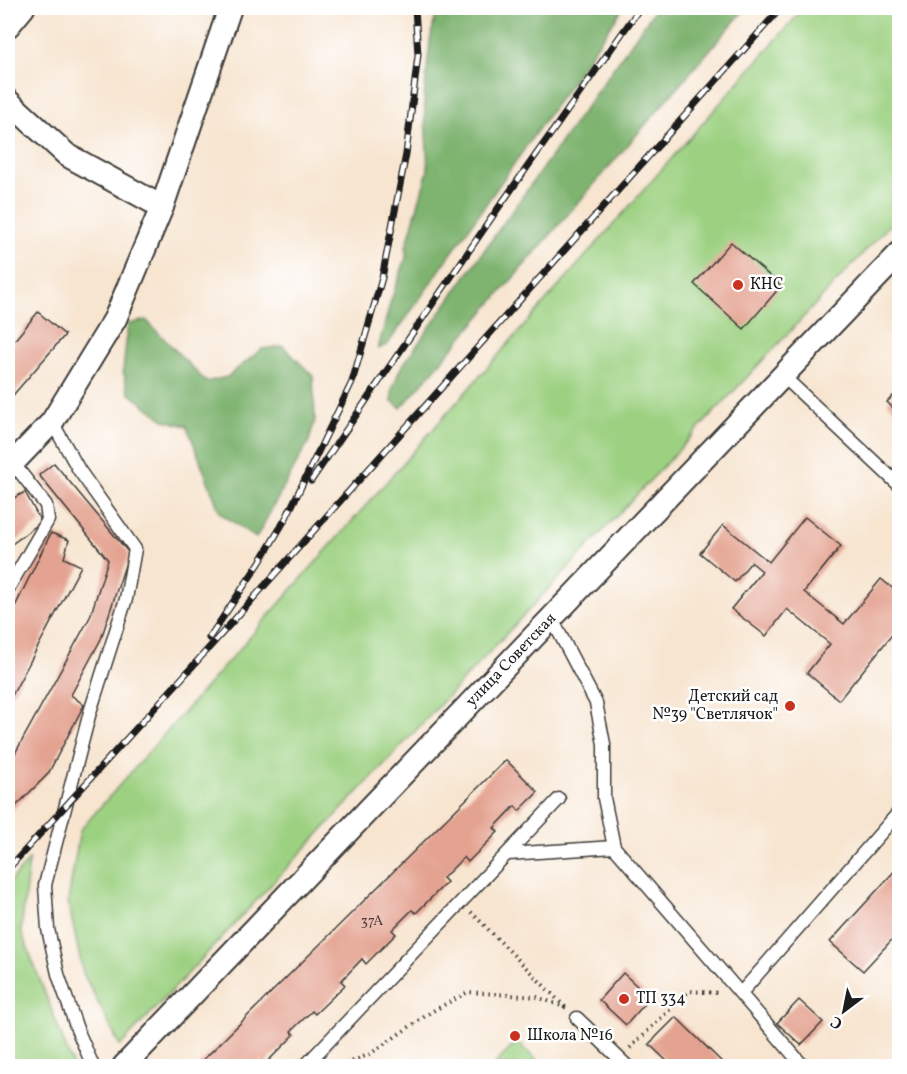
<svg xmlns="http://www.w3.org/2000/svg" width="907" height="1074" font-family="Vollkorn,serif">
	<rect width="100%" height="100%" fill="#fff"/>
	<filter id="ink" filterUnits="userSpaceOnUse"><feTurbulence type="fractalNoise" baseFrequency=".0167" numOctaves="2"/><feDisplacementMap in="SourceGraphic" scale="12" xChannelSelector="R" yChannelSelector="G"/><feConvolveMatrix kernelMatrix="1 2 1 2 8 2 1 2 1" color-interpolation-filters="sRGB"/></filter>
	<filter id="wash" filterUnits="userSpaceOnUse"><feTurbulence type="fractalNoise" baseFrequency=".008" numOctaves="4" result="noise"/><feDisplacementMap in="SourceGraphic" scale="24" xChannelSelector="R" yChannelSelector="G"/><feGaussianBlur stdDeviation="1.35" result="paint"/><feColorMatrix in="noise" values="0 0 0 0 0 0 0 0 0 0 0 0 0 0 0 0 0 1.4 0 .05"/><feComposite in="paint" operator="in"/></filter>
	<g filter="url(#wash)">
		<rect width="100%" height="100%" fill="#f7e5d0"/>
		<g fill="#9dd182" stroke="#5c764f" stroke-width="1.5">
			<path d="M804,8H899V215L120,1046L83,973L68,901L80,830Z"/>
			<path d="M29,860L21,931L73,1066H8V884Z"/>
			<path d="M517,1042L543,1066H493Z"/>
		</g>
		<g fill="#7eb370" stroke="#4d6846" stroke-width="1.5">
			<path d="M437,8H623L388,344L378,349L391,300L406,258V247L428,170L424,98L430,41Z"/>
			<path d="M656,8H746L401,408L392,401V390L400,369Z"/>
			<path d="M146,320L206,382L227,377L262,349L283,346L313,376L315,420L309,441L256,538L220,513L187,426L164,420L129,393L123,371L128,324Z"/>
		</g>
		<g id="blocks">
			<g fill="#e4a391">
				<path d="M731,242L781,286L744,329L694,284Z"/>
				<path d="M38,312L65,335L8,401V348Z"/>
				<path d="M900,389V415L887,402Z"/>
				<path d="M54,463L129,553L101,639L71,695L84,705L48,774L8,814V763L13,757L90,617L108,560L39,475Z"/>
				<path d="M25,492L41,522L8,547V501Z"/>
				<path d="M805,517L841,546L804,592L844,624L881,579L900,594V625L839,700L807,673L830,644L787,609L766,636L731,609L762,571L751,562L735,582L700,553L723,525L769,562Z"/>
				<path d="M51,533L69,540L64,558L81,566L9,701L8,700V621Z"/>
				<path d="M506,760L538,792L519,811L515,806L494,828L498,832L468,862L464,857L443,878L447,882L416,913L412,910L392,930L396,934L366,964L362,959L341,981L345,985L315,1014L312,1011L291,1031L294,1035L264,1065L261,1061L255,1066H197Z"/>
				<path d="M900,865V931L863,971L830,942Z"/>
				<path d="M623,973L650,998L626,1025L599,1000Z"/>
				<path d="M799,1000L823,1022L801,1045L777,1023Z"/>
				<path d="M676,1017L726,1066H672L649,1044Z"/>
			</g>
		</g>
	</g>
	<g filter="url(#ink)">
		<use href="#blocks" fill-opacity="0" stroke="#3d3a37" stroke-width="1.5"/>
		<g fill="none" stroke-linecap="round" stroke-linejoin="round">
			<g stroke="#3d3a37" stroke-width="15">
				<g id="lane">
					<path d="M782,375L900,486"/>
					<path d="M52,422L79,470L135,549L126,599L90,712L45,885L48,929L58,974L77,1029L93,1066"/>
					<path d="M8,589L48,520L46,505L13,463"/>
					<path d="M552,619L596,703L604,744V798L614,847L803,1066"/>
					<path d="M508,854L614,847"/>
					<path d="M741,993L900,811"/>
					<path d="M577,1018L627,1066"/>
					<path d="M305,1066L559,799"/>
				</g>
			</g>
			<g stroke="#3d3a37" stroke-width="26">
				<g id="street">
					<path d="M8,26L23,8"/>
					<path d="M8,101L67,155L162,207"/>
					<path d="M8,468L52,422L115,319L162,207L230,8"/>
					<path id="s1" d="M124,1066L900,253"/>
				</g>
			</g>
			<g stroke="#3d3a37" stroke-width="4" stroke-dasharray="1.5 4.5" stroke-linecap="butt">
				<path d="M471,912L565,1007"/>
				<path d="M630,1048L689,991L719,993"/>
				<path d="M341,1066L370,1054L431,1012L468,992L537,997L567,1008"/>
			</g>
			<use href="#lane" stroke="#fff" stroke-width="12"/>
			<use href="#street" stroke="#fff" stroke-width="22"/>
			<g stroke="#1c1c1c" stroke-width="7">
				<g id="rail">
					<path d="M311,481L499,207L640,8"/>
					<path d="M209,638L260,562L286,518L352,382L382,278L406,154L418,55L415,8"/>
					<path d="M8,869L182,678L781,8"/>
				</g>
			</g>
			<use href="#rail" stroke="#fff" stroke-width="4.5" stroke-dasharray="14" stroke-linecap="butt"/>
		</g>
	</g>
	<g fill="#c8321e" stroke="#fff" stroke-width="2">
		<circle cx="738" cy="285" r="6"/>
		<circle cx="790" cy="706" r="6"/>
		<circle cx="624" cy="999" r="6"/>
		<circle cx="515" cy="1036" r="6"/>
	</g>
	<g text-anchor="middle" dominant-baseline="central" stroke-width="5" stroke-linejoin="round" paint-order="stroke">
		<g font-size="14" fill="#4e3e39">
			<text x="372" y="921">37А</text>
		</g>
		<g font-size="16" fill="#1c1c1c" stroke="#fff" text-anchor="start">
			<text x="750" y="285">КНС</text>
			<text x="778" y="697" text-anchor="end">Детский сад<tspan x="778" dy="18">№39 "Светлячок"</tspan></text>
			<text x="636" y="999">ТП 334</text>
			<text x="527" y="1036">Школа №16</text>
		</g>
		<g font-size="16" fill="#1c1c1c" stroke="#fff">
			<text stroke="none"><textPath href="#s1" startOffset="561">улица Советская</textPath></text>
		</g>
	</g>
	<rect width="907" height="1074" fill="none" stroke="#fff" stroke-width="30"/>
	<g transform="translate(844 1011) rotate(212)" stroke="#ffffff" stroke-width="4.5" paint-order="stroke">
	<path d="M0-4.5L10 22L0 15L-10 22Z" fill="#1c1c1c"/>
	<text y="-9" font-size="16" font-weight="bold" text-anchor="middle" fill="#1c1c1c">С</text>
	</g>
</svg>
